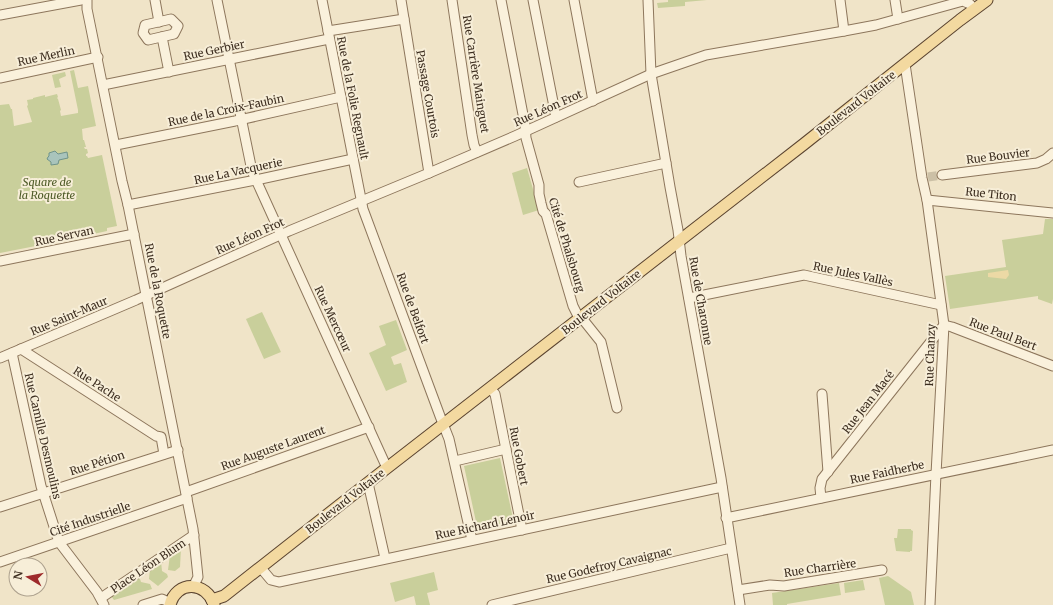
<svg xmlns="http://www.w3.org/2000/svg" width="1053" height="605" font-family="Merriweather,serif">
	<rect width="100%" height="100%" fill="#f0e4c8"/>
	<g fill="#c9cf9b">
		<path d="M668,0H707L685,2V6L658,8L657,3L668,2Z"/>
		<path d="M74,70L78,88L88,86L96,126L82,129L83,140H84L86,147H84L85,149H87L88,153L86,154V156H87L88,158L102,155L117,226L107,228V231L66,240L64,236L58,235L53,238L51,243L0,253V105L9,104L11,109H12L14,126L32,122L27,106L28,105L27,100L33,99V98L45,95V97L57,94L58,97L57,98L58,99L61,110L60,111L61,116L78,113V110L70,71Z"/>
		<path d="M65,72L66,76L59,79L61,87L55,88L52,75Z"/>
		<path d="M527,168L539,210L523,215L512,173Z"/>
		<path d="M1045,219H1053V299L1052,304L1038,299V296L950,309L945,276L1006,267L1002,240L1043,234Z"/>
		<path d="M262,312L281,352L264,359L246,319Z"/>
		<path d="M396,320L407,350L391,357L394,365L401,363L407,382L386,391L369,353L386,345L379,326Z"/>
		<path d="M500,458L514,523L478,531L464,466Z"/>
		<path d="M898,529H911V530L913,531L912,551H910V552L896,551L894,538H897Z"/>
		<path d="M181,548L180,567L175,571L168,570L170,555Z"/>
		<path d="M161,561L162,571L167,574L168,577L158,586L149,579L150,568Z"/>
		<path d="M434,572L438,590L427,593L430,605H416L414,596L395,602L390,583Z"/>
		<path d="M139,576L141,582L150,584L152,589L114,600L111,596Z"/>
		<path d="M888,576L911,592L914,605H885L879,578Z"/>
		<path d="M863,580L865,590L845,593L844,583Z"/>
		<path d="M839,583L841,595L787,604V605H773L772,593Z"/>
	</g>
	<path fill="#ecd9a5" d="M1008,270L1009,275L1006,279L988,277V273Z"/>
	<path fill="#a9c4bc" stroke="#6f938a" d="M55,151L58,154L67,152L68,158L59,160L58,164L51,165V162L47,159L48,157L49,156V153Z"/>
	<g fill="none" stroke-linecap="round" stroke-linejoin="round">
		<path stroke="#ccc0a6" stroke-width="9" stroke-dasharray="9 4.5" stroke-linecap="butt" d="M928,177L942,175"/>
		<g stroke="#8d765c" stroke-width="11">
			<g id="minor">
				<path d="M87,0V9L122,181L128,205L193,529L198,577L193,587"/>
				<path d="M155,0L159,22"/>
				<path d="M217,0L252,171L387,468"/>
				<path d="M322,0L363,209L440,416L449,439L472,540"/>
				<path d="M401,0L429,173"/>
				<path d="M452,0L472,135L474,145L477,152"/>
				<path d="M501,0L525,125L526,138L539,185V194L541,203L543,211L546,214L573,306L579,318"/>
				<path d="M533,0L556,117"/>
				<path d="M574,0L593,101"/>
				<path d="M648,0L651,74L670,187L678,230L681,256L721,478L740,605"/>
				<path d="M840,0L844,31"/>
				<path d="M895,0L898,19"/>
				<path d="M0,15L81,0"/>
				<path d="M171,19L178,26L174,34L148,40L143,33L145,25Z"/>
				<path d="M328,31L404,19"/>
				<path d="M162,37L169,72"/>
				<path d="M905,64L922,178L927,200L944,325L936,474L930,605"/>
				<path d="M0,78L98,57"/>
				<path d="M103,85L329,39"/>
				<path d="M116,145L235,121L341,97"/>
				<path d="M942,175L1037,163L1046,159L1053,153"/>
				<path d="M579,182L666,163"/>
				<path d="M927,200L1053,213"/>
				<path d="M128,205L256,180L353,159"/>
				<path d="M0,261L134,234"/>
				<path d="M689,298L804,275L941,305"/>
				<path d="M581,317L601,342L617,408"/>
				<path d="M944,325L952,327L1053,366"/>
				<path d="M21,349L156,436L161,437L164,454"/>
				<path d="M12,353L41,486L59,542L97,592L104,605"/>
				<path d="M0,358L136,300L160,289L289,231L429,173L515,136L651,74L706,55L844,31L876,25L963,1L970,4L974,10"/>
				<path d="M490,388L495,394L522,530"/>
				<path d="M822,394L828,472"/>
				<path d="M455,461L506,449"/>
				<path d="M368,483L385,558"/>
				<path d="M186,492L369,427"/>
				<path d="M821,498L820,488L822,479L944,325"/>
				<path d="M0,507L178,450"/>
				<path d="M726,518L1053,450"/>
				<path d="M0,562L187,498"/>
				<path d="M260,567L271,580L279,582L722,487"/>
				<path d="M738,590L770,585L784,586L882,570"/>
				<path d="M101,598L194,535"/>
				<path d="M143,605L162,599L171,603"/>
				<path d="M492,605L731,548"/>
			</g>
		</g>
		<g stroke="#5b4430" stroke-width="13">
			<g id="major">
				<path d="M212,600L224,596L383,471L804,144L960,20L987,0"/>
				<path d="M170,605C176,580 207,581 214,605"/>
			</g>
		</g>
		<use href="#minor" stroke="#faf1dc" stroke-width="9"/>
		<use href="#major" stroke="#f3d9a0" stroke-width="11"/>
	</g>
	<g text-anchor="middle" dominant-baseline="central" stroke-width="4" stroke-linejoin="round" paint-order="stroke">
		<g font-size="11" fill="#3d2e20" stroke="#f7eed8">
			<text transform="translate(214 50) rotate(-12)">Rue Gerbier</text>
			<text transform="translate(46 56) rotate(-12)">Rue Merlin</text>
			<text transform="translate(476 74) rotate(81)">Rue Carrière Mainguet</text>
			<text transform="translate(428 94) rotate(80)">Passage Courtois</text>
			<text transform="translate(353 98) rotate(79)">Rue de la Folie Regnault</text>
			<text transform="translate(856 103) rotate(-38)">Boulevard Voltaire</text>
			<text transform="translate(548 108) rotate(-24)">Rue Léon Frot</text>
			<text transform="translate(226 110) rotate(-12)">Rue de la Croix-Faubin</text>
			<text transform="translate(998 156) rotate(-7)">Rue Bouvier</text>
			<text transform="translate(238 171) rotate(-12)">Rue La Vacquerie</text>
			<text transform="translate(991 194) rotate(6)">Rue Titon</text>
			<text transform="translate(64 236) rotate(-12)">Rue Servan</text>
			<text transform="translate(250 236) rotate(-24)">Rue Léon Frot</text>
			<text transform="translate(567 245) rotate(73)">Cité de Phalsbourg</text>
			<text transform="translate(853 274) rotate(12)">Rue Jules Vallès</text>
			<text transform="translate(158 291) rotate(79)">Rue de la Roquette</text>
			<text transform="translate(701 301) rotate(80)">Rue de Charonne</text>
			<text transform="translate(601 302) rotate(-38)">Boulevard Voltaire</text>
			<text transform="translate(413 308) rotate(70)">Rue de Belfort</text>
			<text transform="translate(69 316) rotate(-23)">Rue Saint-Maur</text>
			<text transform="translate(333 319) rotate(65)">Rue Mercœur</text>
			<text transform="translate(1003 334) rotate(21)">Rue Paul Bert</text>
			<text transform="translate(930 355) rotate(-88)">Rue Chanzy</text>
			<text transform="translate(97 384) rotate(33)">Rue Pache</text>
			<text transform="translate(868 402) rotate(-52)">Rue Jean Macé</text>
			<text transform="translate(43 436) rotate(77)">Rue Camille Desmoulins</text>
			<text transform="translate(273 448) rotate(-20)">Rue Auguste Laurent</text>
			<text transform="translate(519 456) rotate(79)">Rue Gobert</text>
			<text transform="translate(97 463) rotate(-18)">Rue Pétion</text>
			<text transform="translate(887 472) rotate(-12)">Rue Faidherbe</text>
			<text transform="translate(345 501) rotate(-38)">Boulevard Voltaire</text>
			<text transform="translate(90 519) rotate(-19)">Cité Industrielle</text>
			<text transform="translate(485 525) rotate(-12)">Rue Richard Lenoir</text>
			<text transform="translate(609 565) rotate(-13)">Rue Godefroy Cavaignac</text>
			<text transform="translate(148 566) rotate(-34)">Place Léon Blum</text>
			<text transform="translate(820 568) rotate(-8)">Rue Charrière</text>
		</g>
		<g font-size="11" font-style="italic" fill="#4d5a26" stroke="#f7eed8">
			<text x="47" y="182">Square de<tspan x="47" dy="13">la Roquette</tspan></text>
		</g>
	</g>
	<g transform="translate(28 577) rotate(280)"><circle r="19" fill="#f7eed8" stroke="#ada18e"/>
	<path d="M0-3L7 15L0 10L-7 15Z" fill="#9e2a2b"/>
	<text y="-6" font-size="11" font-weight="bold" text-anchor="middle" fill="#3d2e20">N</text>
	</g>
</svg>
